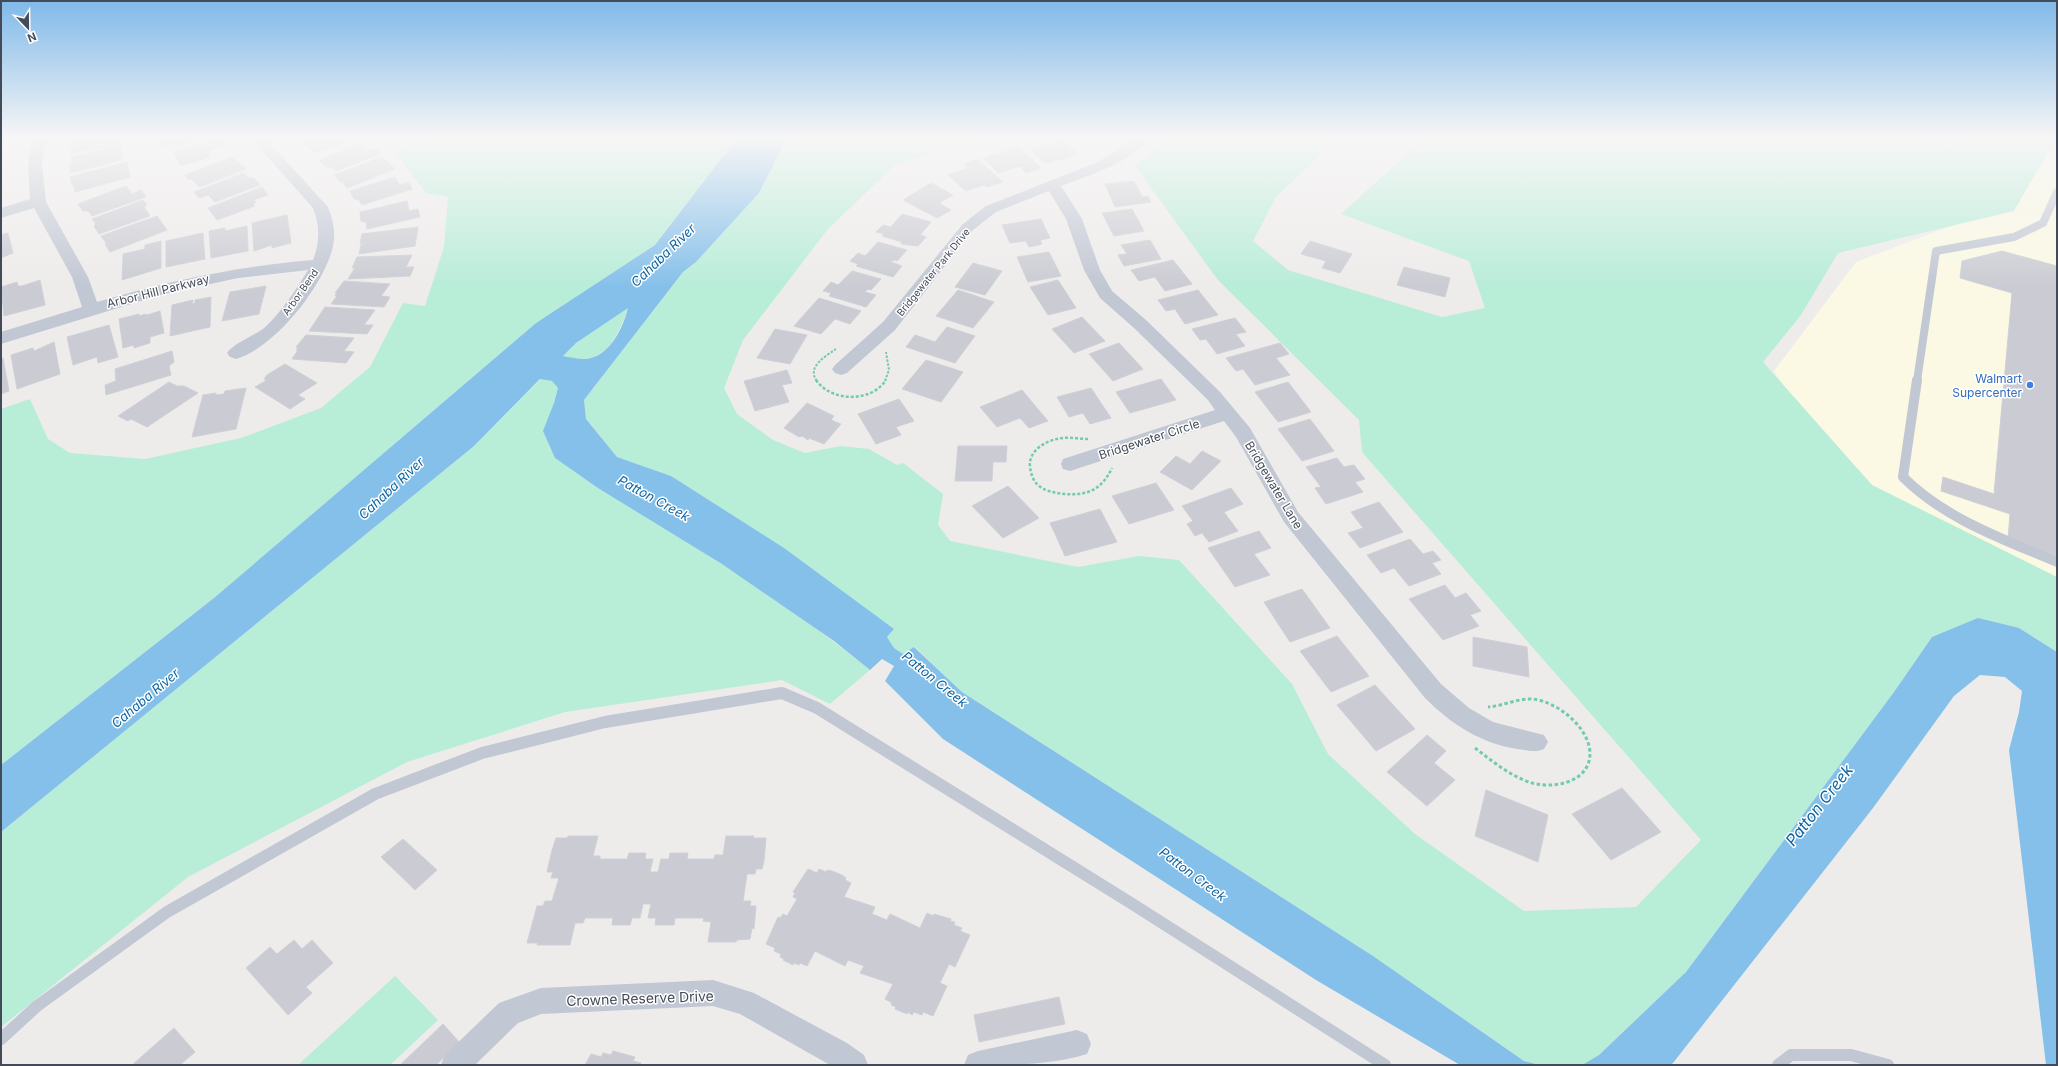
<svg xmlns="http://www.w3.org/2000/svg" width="2058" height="1066" font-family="Inter,sans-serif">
	<rect width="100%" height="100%" fill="#eeeceb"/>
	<path fill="#fbf9e3" d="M2057,143V623L1847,480L1774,371L1856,262L2014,202Z"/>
	<g fill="#b8edd8">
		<path d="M423,138H737L655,245L536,323L214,598L1,765V409L30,399L48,439L70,453L145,459L241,438L321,408L370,367L403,303L425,306L444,247L448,197L426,193L395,153L424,139Z"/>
		<path d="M787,138H980L895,165L828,229L743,340L724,388L737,414L773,440L805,453L841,446L869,449L897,465L903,463L943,494L938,525L950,541L1078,567L1139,556L1179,560L1292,684L1328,754L1415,834L1524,911L1636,907L1701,840L1362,452L1359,420L1218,280L1135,166L1168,138H1338L1276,197L1253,241L1288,270L1442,317L1485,308L1469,261L1341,214L1419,143L1421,138H1921L1952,148L1958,138H2056L2014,211L1838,253L1801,315L1763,362L1872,485L2057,577V652L2019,628L1932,637L1894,692L1686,972L1599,1055L1582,1065H1540L1524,1061L1373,956L962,692L915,647L903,655L894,648L887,637L894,629L671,476L617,457L586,419L584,400L683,272L696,262L759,193Z"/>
		<path d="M629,307C620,327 611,358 585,359C578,359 570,357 563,356L576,343Z"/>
		<path d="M541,379L552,381L558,388L554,403L555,458C610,496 667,528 722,564C773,597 823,632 870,670L830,704L782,680L565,712L407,762L188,877L1,1027V832L474,446Z"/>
		<path d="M395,976L438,1020L390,1065H298Z"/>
	</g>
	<g fill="#85c0ea" fill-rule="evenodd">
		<path d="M737,138H787L759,193L696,262L683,272L584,400L586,419L617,457L671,476L784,548L894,629L887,637L894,648L903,654L914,647L962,692L1373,956L1524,1061L1540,1065H1460L1316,980L943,739L885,681L894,666L882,659L870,670L834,641L722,564L598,488L555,458L543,431L554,403L558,388L552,381L540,379L474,446L1,832V765L214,598L536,323L655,245ZM628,308C623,328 609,358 585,359C578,359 570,357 563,356L576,343Z"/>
		<path d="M1978,618L2019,628L2057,652V1065H2046L2009,750L2019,712L2022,691L2005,677L1980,675L1954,696L1873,808L1673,1063L1670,1065H1582L1599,1055L1686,972L1894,692L1932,637Z"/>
	</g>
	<g fill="#cbccd3" stroke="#cfd0d7">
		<path d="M76,138H120L119,144L71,153L72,148L76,145L69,147L71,139Z"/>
		<path d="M170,138H208L163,148L162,142L170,140Z"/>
		<path d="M220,138L226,145L209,150L211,153H208L210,157L181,166L174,152Z"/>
		<path d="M312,138H357L315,153L301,142Z"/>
		<path d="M1072,138H1094L1077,143Z"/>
		<path d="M1063,140L1078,154L1046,164L1031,150Z"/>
		<path d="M361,144L368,151L377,148L382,153L336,171L331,167H326L319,160Z"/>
		<path d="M121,145L122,160L70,173V165L76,163H71L72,157Z"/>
		<path d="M1019,147L1041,168L1026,173L1020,166L998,173L983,158Z"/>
		<path d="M232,157L246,169L199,187L192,179L189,180L185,175Z"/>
		<path d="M382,157L395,169L347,188L342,182L344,181L340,182L334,175Z"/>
		<path d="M977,159L1003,182L987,187L984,185L966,191L948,175L968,168L964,164Z"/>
		<path d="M127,162L130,177L75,192L74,186L76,184L72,185L70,177Z"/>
		<path d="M244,173L248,178H254L260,185L215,202L208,195L199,198L194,192Z"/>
		<path d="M395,177L400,185L409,182L412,189L362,205L359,200L354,199L350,191Z"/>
		<path d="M1134,181L1142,197L1148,196L1151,202L1115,207L1105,184Z"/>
		<path d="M931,183L953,195L939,203L951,210L937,218L903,200Z"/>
		<path d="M126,186L132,194L141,190L146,197L92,216L88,211H83L78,204Z"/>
		<path d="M262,187L268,195L254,200L256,202L253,204L255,206L217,220L208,208Z"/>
		<path d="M143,200L147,205L144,207L150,216L99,234L94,226L96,224L92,219Z"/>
		<path d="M407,201L409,211L418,209L420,217L367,229L366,222L361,221L360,212Z"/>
		<path d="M1132,209L1144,231L1114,236L1102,213Z"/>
		<path d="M902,214L931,222L920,235L926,237L918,246L901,244L902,242L882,236L884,234L876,232L883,225L891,227Z"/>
		<path d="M287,215L291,243L272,248V245L254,251L252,223Z"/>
		<path d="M157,216L167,230L110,252L105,244L110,242L106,243L101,236Z"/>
		<path d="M1041,219L1050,238L1040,240L1042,244L1029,247L1026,241L1010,243L1002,225Z"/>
		<path d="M247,226L248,251L211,258L209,231L225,228V231Z"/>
		<path d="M418,227L415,246L359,254L361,245L363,244H360L362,234Z"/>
		<path d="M8,233L13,253L1,258V235Z"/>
		<path d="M203,233L205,259L166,267V241Z"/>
		<path d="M1150,240L1161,259L1124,266L1118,255L1127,254L1121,245Z"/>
		<path d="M161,241V268L122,280L123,254L145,249V245Z"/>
		<path d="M1310,241L1352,254L1340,273L1322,268L1326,261L1301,254Z"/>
		<path d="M878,242L907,250L897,261L894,260L891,262L902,266L893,277L856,266L858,264L850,261L858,253L865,256Z"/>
		<path d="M2002,251L2057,266V556L2008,539L2010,514L1941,491L1943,477L1994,494L2012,293L1960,278L1962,261Z"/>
		<path d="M1049,252L1061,276L1028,282L1017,257Z"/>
		<path d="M412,255L406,267H414L410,276L348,279L355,268H352L357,257Z"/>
		<path d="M1173,260L1192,284L1165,291L1155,277L1139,281L1131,270Z"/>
		<path d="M973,263L1002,271L985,295L955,287Z"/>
		<path d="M1404,267L1450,278L1445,297L1397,285Z"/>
		<path d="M852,271L881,279L871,290L868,289L865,292L876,295L866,307L829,296L831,293L823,291L831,282L838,285Z"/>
		<path d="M40,280L45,305L4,316L1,287L17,282L18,286H22Z"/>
		<path d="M1058,280L1076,308L1048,315L1030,287Z"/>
		<path d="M344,281L390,284L381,296L390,297L384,307L331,304L337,296H335L337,293H335Z"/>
		<path d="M266,286L259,314L222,321L230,292Z"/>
		<path d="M958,290L994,302L973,328L936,316Z"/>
		<path d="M1198,290L1218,315L1185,324L1175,309L1166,311L1158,300Z"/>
		<path d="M211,297L210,327L170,336L172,305L193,300L192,304L195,303V300Z"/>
		<path d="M819,298L861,311L850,324L835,319L821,334L794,326Z"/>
		<path d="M325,307L375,310L364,325H373L367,334L309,331Z"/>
		<path d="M160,311L164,333L150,337V343L134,348V345L123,348L119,319L139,314V316L146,314L147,315Z"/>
		<path d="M1082,317L1105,341L1074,353L1052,329Z"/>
		<path d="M1235,318L1246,332L1236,334L1245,346L1217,354L1206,339L1200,340L1192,329Z"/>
		<path d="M109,325L118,357L98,363L97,357L73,365L67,337Z"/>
		<path d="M947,327L975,336L955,363L906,347L915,335L935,342Z"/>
		<path d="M775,329L807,335L790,364L757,358Z"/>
		<path d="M306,335L354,338L344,351L354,352L346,363L292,359L298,350H296L298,348L296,347Z"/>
		<path d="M54,342L60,374L17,389L11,355L33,348L34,351Z"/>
		<path d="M1119,343L1143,369L1113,381L1089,354Z"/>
		<path d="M1280,343L1289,354L1276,358L1290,375L1255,385L1243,369L1236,371L1226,358Z"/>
		<path d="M172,351L174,362L169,366L171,375L106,395L105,385L116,381L115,369Z"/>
		<path d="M3,358L9,391L1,394V359Z"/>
		<path d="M926,360L963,372L941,402L902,389Z"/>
		<path d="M285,364L317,383L298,395L305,399L290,409L255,387L267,380L264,379L267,375Z"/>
		<path d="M787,370L792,383L782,385L789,402L755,411L744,381Z"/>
		<path d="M1161,379L1176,400L1130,413L1116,392Z"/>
		<path d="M169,382L177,386H184L198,393L147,427L131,419L128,421L118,416Z"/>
		<path d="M1288,382L1311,412L1278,422L1255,392Z"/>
		<path d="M246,388L236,429L192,437L203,395L216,393L215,395L224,394L225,391Z"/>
		<path d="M1091,388L1111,418L1090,424L1083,413L1069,417L1057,397Z"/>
		<path d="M1022,390L1048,421L1029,428L1020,418L997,427L980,407Z"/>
		<path d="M899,399L914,421L896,427L901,435L876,444L858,414Z"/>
		<path d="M807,403L834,416L831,420L841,424L824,444L809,438L808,440L802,436L799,437L784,428Z"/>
		<path d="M1310,419L1334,451L1302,461L1278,429Z"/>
		<path d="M958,446H1007L1006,462H993L992,481H955Z"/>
		<path d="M1202,451L1221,461L1192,490L1160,472L1176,456L1190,464Z"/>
		<path d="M1337,458L1344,467L1354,465L1365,479L1355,482L1363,492L1326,504L1315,488L1321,487L1306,467Z"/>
		<path d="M1156,483L1174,510L1129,524L1112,496Z"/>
		<path d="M1008,486L1039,518L1003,538L972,506Z"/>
		<path d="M1231,488L1243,504L1224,512L1238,531L1209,542L1202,533L1195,536L1187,524L1193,521L1182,506Z"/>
		<path d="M1379,502L1403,532L1360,548L1348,533L1363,528L1351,512Z"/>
		<path d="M1100,509L1117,542L1065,556L1050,523Z"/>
		<path d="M1259,531L1271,548L1254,554L1270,575L1235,587L1208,548Z"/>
		<path d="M1410,539L1423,554L1433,551L1441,560L1432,563L1441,574L1409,586L1394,568L1381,573L1367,555Z"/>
		<path d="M1445,585L1455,598L1466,593L1481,611L1470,615L1479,626L1443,640L1409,599Z"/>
		<path d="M1302,589L1330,628L1290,642L1264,602Z"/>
		<path d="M1337,636L1369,676L1331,692L1300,651Z"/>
		<path d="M1473,637L1527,647L1529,677L1473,666Z"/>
		<path d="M1375,685L1415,729L1376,751L1337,705Z"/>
		<path d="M1427,735L1446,751L1434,763L1455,780L1427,806L1387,772Z"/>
		<path d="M1622,788L1661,832L1611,860L1572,814Z"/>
		<path d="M1486,790L1548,815L1538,862L1475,836Z"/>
		<path d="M568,836H598L593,856H600V859H627L629,853H646L645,859H653L650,872H658L661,859H669L670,853H688L687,859H714L715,855H723L726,836H754L753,838H766L764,861L762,869H756L755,874H747L743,901H751L750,906H756L754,929L752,928L750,939L737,940L736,942H708L711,922L703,921L704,918H675L674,925H655L656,918H648L651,904H643L640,918H632L630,925H612L613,918H585L583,923H575L570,945H537L538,943H527L537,906H543L545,901H552L559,878H551L553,872H547L552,850L556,838H567Z"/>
		<path d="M403,839L437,870L415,890L381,857Z"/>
		<path d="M808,869L817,873L819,869L826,872L827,870L832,871L842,875L846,878L845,880L851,883L844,897L875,907L872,914L887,920L890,914L920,928L927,913L933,916L934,914L951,919L950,921L955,922L954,925L962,928L960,931L970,935L955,967L949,964L940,983L947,986L933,1016L923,1012L922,1015L914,1012L912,1015L908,1012L907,1014L895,1009L896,1007L891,1005L892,1003L885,999L893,984L860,973L864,966L848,960L845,966L815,951L807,966L800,963L799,965L794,963L793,965L783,960L784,959L780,957L781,954L774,951L775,948L766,944L778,917L780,918L783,914L787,916L797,899L793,897L795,893L793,892Z"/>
		<path d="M294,940L302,949L312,940L333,963L306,987L312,993L288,1015L246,968L270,947L277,954Z"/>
		<path d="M1059,997L1065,1024L979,1042L974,1015Z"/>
		<path d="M443,1024L460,1043L436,1065H400Z"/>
		<path d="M174,1028L195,1052L180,1065H132Z"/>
		<path d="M613,1051L635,1057L633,1061L641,1063L640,1065H585L591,1054L601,1057L603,1053L611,1055Z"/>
	</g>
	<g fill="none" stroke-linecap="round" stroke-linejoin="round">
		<g stroke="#71cab1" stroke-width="2" stroke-dasharray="2.5 1.5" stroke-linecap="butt">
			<path d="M817,381C806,367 826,356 836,349"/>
			<path d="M885,381L889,370L886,352"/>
		</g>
		<g stroke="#71cab1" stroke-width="2.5" stroke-dasharray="3 2" stroke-linecap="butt">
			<path d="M816,380C831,402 871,403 886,380"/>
			<path d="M1088,439C1080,439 1071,437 1063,438C1049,439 1028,449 1030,467C1031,474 1033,481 1039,486C1047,492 1056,493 1065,494C1088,496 1102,489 1112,468"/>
		</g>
		<path stroke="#71cab1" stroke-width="3" stroke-dasharray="3.5 2.5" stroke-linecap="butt" d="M1475,748C1492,761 1509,775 1529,782C1552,790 1591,783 1590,752C1588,726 1557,702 1533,699C1518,698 1503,706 1488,707"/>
		<path stroke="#c1c7d3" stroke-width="8" d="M1917,381L1936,251L2014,237L2043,223L2057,192"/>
		<path stroke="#c1c7d3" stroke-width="10" d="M1917,380L1903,477C1945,519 2003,539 2057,562"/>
		<g stroke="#c1c7d3" stroke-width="12">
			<path d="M1,1039L37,1006L167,912L375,794L482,753L605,722L782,693L817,708L1134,905L1385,1065"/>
			<path d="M1778,1065L1791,1055H1851L1888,1065"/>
		</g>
		<g fill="#c1c7d3" fill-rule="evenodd">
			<path d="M34,138H48L43,152L42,164L46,202L88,277L97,302C168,281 239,266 313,260C320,242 320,226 313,208L251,138H265L328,207C333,220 336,232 333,246C325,284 275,348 236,359L230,357L227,353C233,344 253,336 263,329C281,313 296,290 308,270L238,278L160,295L1,344V332L82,307L72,277L34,208L1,218V208L30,199C29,178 26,159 34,138Z"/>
			<path d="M1134,138H1149C1133,162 1087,176 1061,186L1082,219L1100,270L1112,291L1146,320L1220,392L1250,428L1298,512L1441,684L1469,708L1493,722L1544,735L1548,742L1544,749C1535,753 1527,750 1517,749C1480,743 1451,724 1425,698L1284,522L1236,437L1224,421L1070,471L1063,469L1061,464L1063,459L1215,410L1208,400L1134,328L1100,298L1084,270L1066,219L1049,191L996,212L973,230L895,330L847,373L841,375L835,373L832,369L835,365L883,322L963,224L986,206L1098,162Z"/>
			<path d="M713,980L754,993L847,1043L864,1055L868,1065H830L740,1014L713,1006L541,1014L518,1023L475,1065H441L445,1055L499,1003L541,988Z"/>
			<path d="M1077,1030L1087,1034L1091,1044L1087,1054C1048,1066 1005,1065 964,1065L968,1055L978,1051Z"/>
		</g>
	</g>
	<linearGradient id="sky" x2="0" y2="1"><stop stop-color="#80b9e9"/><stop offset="0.48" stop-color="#f7f6f6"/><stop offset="1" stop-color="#f7f6f6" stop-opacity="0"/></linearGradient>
	<rect width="2058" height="287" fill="url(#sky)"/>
	<circle fill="#3f7fe0" stroke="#fff" stroke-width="1.5" cx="2030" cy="385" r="4"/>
	<g text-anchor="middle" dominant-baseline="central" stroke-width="3" stroke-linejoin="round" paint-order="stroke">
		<g font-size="10" fill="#444b58" stroke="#fff">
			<text transform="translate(933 272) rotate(-51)">Bridgewater Park Drive</text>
			<text transform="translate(300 292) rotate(-55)">Arbor Bend</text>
		</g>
		<g font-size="12" fill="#444b58" stroke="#fff">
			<text transform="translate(158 291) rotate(-14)">Arbor Hill Parkway</text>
			<text transform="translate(1149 439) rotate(-18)">Bridgewater Circle</text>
			<text transform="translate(1274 485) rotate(59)">Bridgewater Lane</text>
		</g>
		<g font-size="12" fill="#366cbe" stroke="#fff" text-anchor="end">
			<text x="2022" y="378">Walmart<tspan x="2022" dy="14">Supercenter</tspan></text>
		</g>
		<g font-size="13" font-style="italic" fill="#0d64a2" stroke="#fff">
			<text transform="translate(663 255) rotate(-44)">Cahaba River</text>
			<text transform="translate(391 488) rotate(-43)">Cahaba River</text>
			<text transform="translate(654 498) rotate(29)">Patton Creek</text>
			<text transform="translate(935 679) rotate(39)">Patton Creek</text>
			<text transform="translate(145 698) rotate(-40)">Cahaba River</text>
			<text transform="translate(1193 874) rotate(37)">Patton Creek</text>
		</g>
		<g font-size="14" fill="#444b58" stroke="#fff">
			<text transform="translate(640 998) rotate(-2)">Crowne Reserve Drive</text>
		</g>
		<g font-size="16" font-style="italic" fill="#0d64a2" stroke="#fff">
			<text transform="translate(1819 805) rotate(-52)">Patton Creek</text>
		</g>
	</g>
	<rect width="2058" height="1066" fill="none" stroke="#444b58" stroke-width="4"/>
	<g transform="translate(28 28) rotate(158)" stroke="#ffffff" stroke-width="3" paint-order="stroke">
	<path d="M0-3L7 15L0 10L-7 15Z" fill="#444b58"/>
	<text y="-6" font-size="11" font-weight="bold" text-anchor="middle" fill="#444b58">N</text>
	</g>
</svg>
